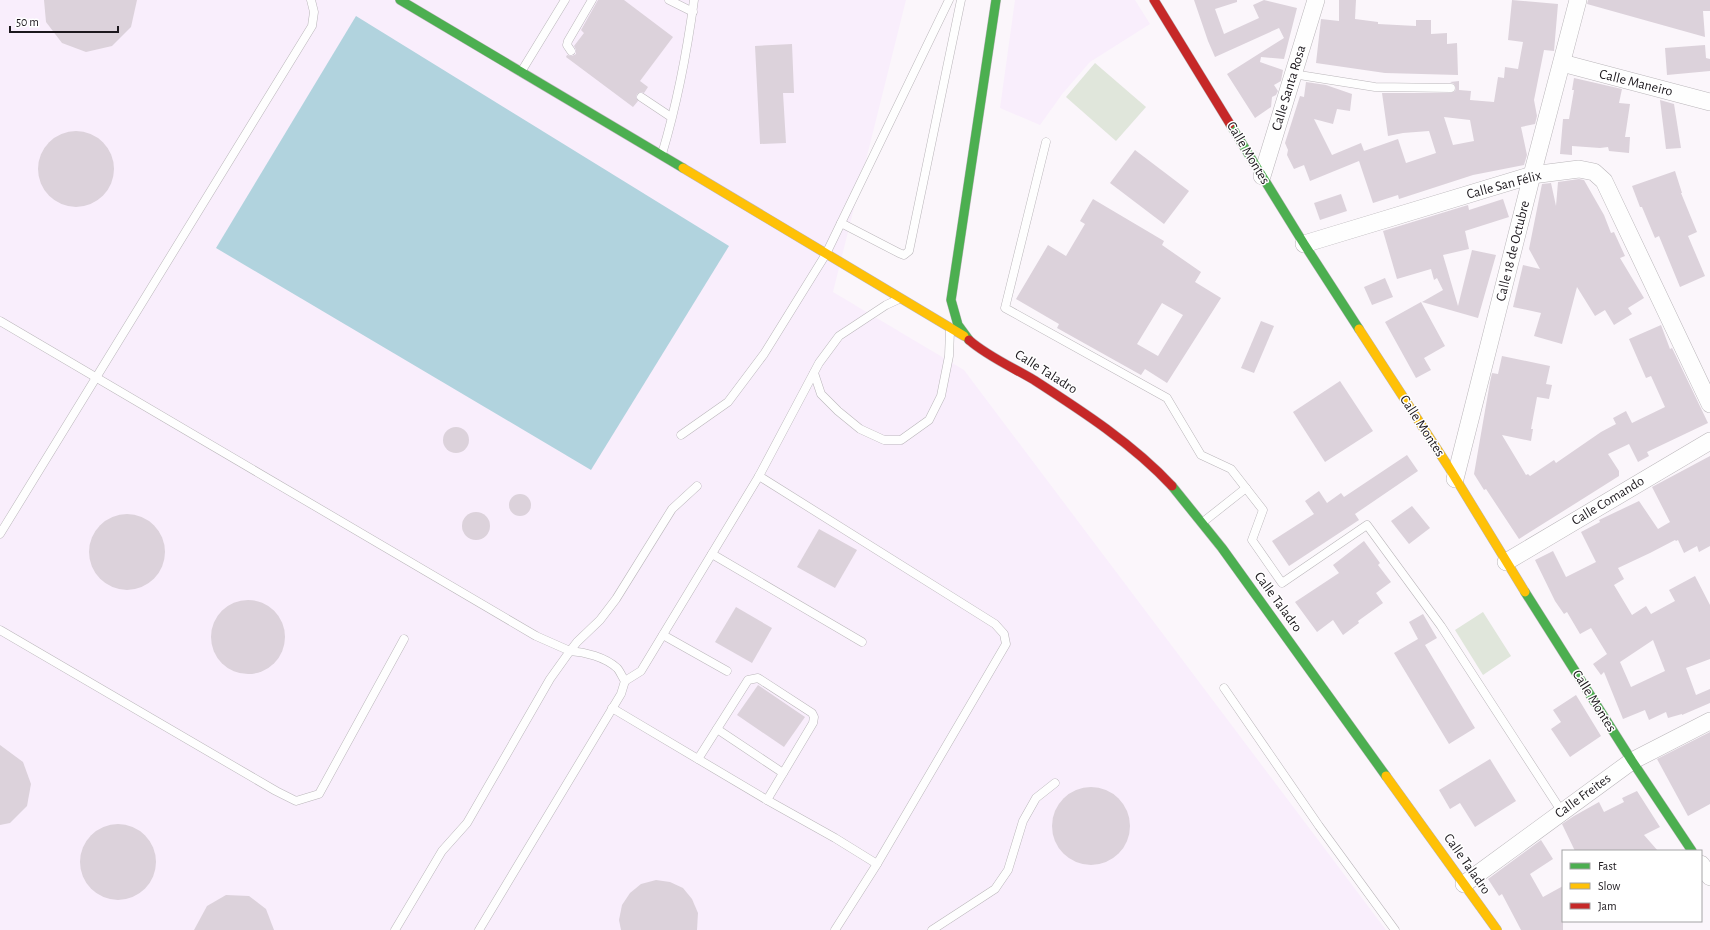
<svg xmlns="http://www.w3.org/2000/svg" width="1710" height="930" font-family="'Alegreya Sans',sans-serif">
	<rect width="100%" height="100%" fill="#fbf6fb"/>
	<g fill="#f9eefc">
		<path d="M0,0H906L833,292L964,370L1386,930H0Z"/>
		<path d="M1015,0H1135L1150,24L1090,62L1063,93L1040,125L1000,108Z"/>
	</g>
	<g fill="#e0e6db">
		<path d="M1095,63L1146,107L1116,141L1066,97Z"/>
		<path d="M1483,612L1511,656L1483,675L1455,630Z"/>
	</g>
	<path fill="#b1d3de" d="M356,16L729,246L591,470L216,248Z"/>
	<g fill="#dcd2db" fill-rule="evenodd">
		<path d="M44,0H137L131,27L112,46L86,52L62,43L46,22Z"/>
		<path d="M598,0H624L673,37L640,81L648,87L644,93L641,92L637,94L636,97L638,101L633,107L566,57L567,55L572,56L576,54V50L574,46L584,33L581,30Z"/>
		<path d="M1194,0H1237V2L1215,9L1224,34L1259,18L1253,5L1264,0L1297,8L1284,59L1261,57L1260,62L1283,70L1281,81L1274,85L1278,91L1276,95L1272,97L1271,107L1255,118L1227,74L1284,38L1279,28L1215,57L1208,41Z"/>
		<path d="M1339,0H1356L1355,19L1378,22V24L1416,26V20H1431V34L1447,33V44L1457,43L1458,75L1385,73L1316,63L1321,19L1339,21Z"/>
		<path d="M1512,0L1558,4L1554,51L1544,50L1534,100L1537,116L1535,124L1521,127L1527,155L1524,165L1473,175L1399,199L1398,195L1373,203L1359,161L1310,181L1304,165L1294,169L1287,155L1288,150L1285,143L1300,96L1304,97L1306,82L1326,85L1352,94L1350,111L1337,109L1333,124L1314,119L1332,155L1361,143L1364,151L1398,139L1406,163L1436,153L1429,131L1403,133L1388,136L1382,93H1451L1455,91L1456,88L1454,84L1450,82L1459,81V90L1471,91L1470,100L1494,102L1498,77L1504,78L1505,67L1518,69L1523,42L1508,40ZM1444,117L1470,120L1474,141L1453,145Z"/>
		<path d="M1588,0H1710V11H1703L1705,37L1587,4Z"/>
		<path d="M792,44L794,93H783L786,143L760,144L755,46Z"/>
		<path d="M1705,45L1706,58L1710,59V71L1667,75L1665,48Z"/>
		<path d="M1574,78L1622,89L1619,103L1630,104L1625,137H1630L1629,153L1609,151L1608,147L1600,148L1572,146V155L1560,154L1563,119H1569L1574,90H1572Z"/>
		<path d="M1660,100L1674,104L1681,148L1666,149Z"/>
		<circle cx="76" cy="169" r="38"/>
		<path d="M1135,150L1189,191L1164,224L1110,183Z"/>
		<path d="M1675,171L1682,193H1681L1697,232L1688,236L1705,276L1680,287L1659,236L1655,238L1642,207H1640L1632,186Z"/>
		<path d="M1579,179L1584,180L1604,215L1611,233L1614,232L1625,256L1620,258L1644,298L1628,308L1632,314L1614,325L1605,310L1595,316L1577,287L1562,344L1534,336L1541,313L1513,307L1523,265L1540,269L1529,249L1542,184L1551,183L1556,206L1558,182Z"/>
		<path d="M1341,194L1347,211L1320,220L1314,203Z"/>
		<path d="M1093,199L1164,241L1162,245L1201,272L1195,282L1221,298L1167,383L1145,369L1141,375L1057,328L1059,324L1016,299L1048,245L1066,256L1085,224L1080,221ZM1162,303L1183,315L1158,356L1137,344Z"/>
		<path d="M1503,199L1509,217L1465,231L1469,249L1443,255L1458,306L1472,250L1496,255L1478,318L1422,302L1443,290L1437,278L1434,280L1431,269L1397,279L1383,231L1468,205L1469,210Z"/>
		<path d="M1385,278L1393,297L1372,305L1364,287Z"/>
		<path d="M1421,302L1445,346L1424,358L1431,370L1416,378L1385,322Z"/>
		<path d="M1261,321L1274,326L1254,373L1241,368Z"/>
		<path d="M1661,325L1670,349L1672,348L1708,423L1647,452L1649,456L1638,462L1629,444L1608,454L1619,471V476L1519,539L1486,489L1484,490L1474,474L1490,382L1492,373L1498,374L1502,356L1550,366L1546,384L1552,385L1549,399L1537,397L1531,429H1533L1531,441L1502,435L1526,475L1528,474L1530,476L1554,460L1556,463L1601,432L1616,424L1613,418L1626,411L1632,423L1665,407L1651,376L1646,378L1629,339Z"/>
		<path d="M1340,381L1373,431L1325,462L1293,412Z"/>
		<circle cx="456" cy="440" r="13"/>
		<path d="M1407,455L1418,471L1355,514L1359,520L1289,566L1272,541L1314,514L1305,501L1319,491L1327,503L1341,493L1344,497Z"/>
		<path d="M1710,456V546L1699,552L1697,546L1684,553L1678,540L1676,541L1675,540L1650,553L1618,568L1624,579L1614,585L1632,615L1646,606L1651,614L1675,601L1669,590L1695,576L1710,605V659L1686,668L1696,695L1710,689V703L1682,715V714L1668,718L1666,712L1649,720L1645,710L1623,719L1604,672L1601,675L1593,664L1607,654L1591,628L1580,634L1567,612L1564,614L1555,601L1535,560L1553,551L1566,577L1596,562L1581,532L1600,522L1599,520L1639,501L1658,529L1670,522L1652,487ZM1653,640L1665,671L1631,687L1620,662Z"/>
		<circle cx="520" cy="505" r="11"/>
		<path d="M1412,506L1430,528L1409,544L1391,521Z"/>
		<circle cx="476" cy="526" r="14"/>
		<circle cx="127" cy="552" r="38"/>
		<path d="M819,529L857,550L835,588L797,567Z"/>
		<path d="M1364,541L1380,563L1378,565L1391,582L1376,593L1383,603L1358,621L1359,623L1343,635L1333,620L1317,632L1295,602L1339,573L1333,565Z"/>
		<circle cx="248" cy="637" r="37"/>
		<path d="M736,607L772,628L752,663L715,642Z"/>
		<path d="M1423,614L1437,638L1425,645L1475,728L1449,744L1394,653L1418,639L1409,622Z"/>
		<path d="M758,685L805,717L784,747L737,715Z"/>
		<path d="M1576,695L1601,736L1570,757L1551,729L1561,722L1553,710Z"/>
		<path d="M1710,732V804L1688,816L1657,759Z"/>
		<path d="M0,745L23,762L31,784L27,806L10,823L0,825Z"/>
		<path d="M1490,759L1516,801L1475,827L1460,803L1450,809L1439,790Z"/>
		<circle cx="1091" cy="826" r="39"/>
		<path d="M1637,791L1660,827L1644,835L1658,851H1575L1562,824L1574,816L1599,802L1604,812L1624,802L1622,798Z"/>
		<circle cx="118" cy="862" r="38"/>
		<path d="M1541,840L1553,859L1530,874L1543,897L1563,886V930H1521L1502,894L1499,896L1488,879Z"/>
		<path d="M656,880L670,882L683,888L692,899L698,913L697,930H621L619,920L622,905L630,893L641,884Z"/>
		<path d="M226,895L249,896L266,909L274,930H194L207,906Z"/>
	</g>
	<g fill="none" stroke-linecap="round" stroke-linejoin="round">
		<g stroke="#bab6ba" stroke-width="9">
			<g id="lane">
				<path d="M669,0L693,12"/>
				<path d="M571,51L567,45L568,41L592,0"/>
				<path d="M521,72L565,0"/>
				<path d="M1293,74L1375,87L1451,88"/>
				<path d="M641,97L671,117"/>
				<path d="M1046,142L1005,308L1167,398L1201,455L1231,469L1263,510L1252,540L1282,583L1367,525L1441,626L1562,812"/>
				<path d="M662,154C677,104 687,52 694,0"/>
				<path d="M841,223L899,253L904,255L909,251L961,0"/>
				<path d="M0,321L536,636L570,651L550,679L467,823L442,851L395,930"/>
				<path d="M814,373L821,394L838,411L860,429L884,440H901L929,420L941,396L949,356L950,331"/>
				<path d="M681,435L728,402L764,354L826,254L949,0"/>
				<path d="M759,476L995,624L1004,634L1006,644L877,864L835,930"/>
				<path d="M1203,522L1246,488"/>
				<path d="M0,534L312,26L314,12L311,0"/>
				<path d="M712,554L862,642"/>
				<path d="M0,630L276,791L296,801L319,794L404,639"/>
				<path d="M663,635L727,671"/>
				<path d="M570,651L577,642L600,620L616,599L672,509L697,486"/>
				<path d="M625,681L641,671L759,476L819,363L839,336L886,305L897,300"/>
				<path d="M1224,688L1319,826L1395,930"/>
				<path d="M612,708L767,800L835,838L877,864"/>
				<path d="M717,729L783,773"/>
				<path d="M698,759L748,680L758,678L812,713L814,717L813,723L767,800"/>
				<path d="M479,930L621,694L625,681C622,677 620,671 617,668C605,657 585,652 570,651"/>
				<path d="M932,930L995,889L1008,870L1023,821L1036,798L1055,783"/>
			</g>
		</g>
		<g stroke="#bab6ba" stroke-width="18">
			<g id="street">
				<path d="M1562,63L1710,102"/>
				<path d="M1262,176L1316,0"/>
				<path d="M1304,244L1532,175L1579,169L1594,172L1604,181L1710,404"/>
				<path d="M1455,479L1532,175L1578,0"/>
				<path d="M1506,562L1710,441"/>
				<path d="M1701,864L1710,877"/>
				<path d="M1464,884L1632,761L1710,721"/>
			</g>
		</g>
		<g stroke="#bab6ba" stroke-width="10">
			<g id="fast">
				<path d="M400,0L683,168"/>
				<path d="M1230,124L1304,244L1359,329"/>
				<path d="M969,340L958,325L951,300L996,0"/>
				<path d="M1172,486L1222,548L1386,776"/>
				<path d="M1525,592L1632,761L1692,851"/>
			</g>
		</g>
		<g stroke="#bab6ba" stroke-width="10">
			<g id="slow">
				<path d="M683,168L964,336"/>
				<path d="M1359,329L1448,466L1525,592"/>
				<path d="M1386,776L1497,930"/>
			</g>
		</g>
		<g stroke="#bab6ba" stroke-width="10">
			<g id="jam">
				<path d="M1154,0L1230,124"/>
				<path d="M969,340C987,356 1012,367 1034,380C1082,411 1133,444 1172,486"/>
			</g>
		</g>
		<use href="#lane" stroke="#fefefe" stroke-width="8"/>
		<use href="#street" stroke="#fefefe" stroke-width="17"/>
		<use href="#fast" stroke="#4caf50" stroke-width="9"/>
		<use href="#slow" stroke="#ffc107" stroke-width="9"/>
		<use href="#jam" stroke="#c62828" stroke-width="9"/>
	</g>
	<g text-anchor="middle" dominant-baseline="central" stroke-width="3" stroke-linejoin="round" paint-order="stroke">
		<g font-size="14" fill="#1c181d" stroke="#fff">
			<text transform="translate(1636 83) rotate(14)">Calle Maneiro</text>
			<text transform="translate(1289 88) rotate(-73)">Calle Santa Rosa</text>
			<text transform="translate(1248 153) rotate(59)">Calle Montes</text>
			<text transform="translate(1504 185) rotate(-15)">Calle San Félix</text>
			<text transform="translate(1513 251) rotate(-76)">Calle 18 de Octubre</text>
			<text transform="translate(1046 372) rotate(32)">Calle Taladro</text>
			<text transform="translate(1422 426) rotate(57)">Calle Montes</text>
			<text transform="translate(1608 501) rotate(-31)">Calle Comando</text>
			<text transform="translate(1278 602) rotate(54)">Calle Taladro</text>
			<text transform="translate(1594 701) rotate(58)">Calle Montes</text>
			<text transform="translate(1583 796) rotate(-36)">Calle Freites</text>
			<text transform="translate(1467 864) rotate(55)">Calle Taladro</text>
		</g>
	</g>
	<rect x="1562" y="850" width="140" height="72" fill="#ffffff" stroke="#a4a3a5"/>
	<rect x="1570" y="863" width="20" height="6" fill="#4caf50" stroke="#a4a3a5"/>
	<text x="1598" y="870" font-size="12" fill="#1c181d">Fast</text>
	<rect x="1570" y="883" width="20" height="6" fill="#ffc107" stroke="#a4a3a5"/>
	<text x="1598" y="890" font-size="12" fill="#1c181d">Slow</text>
	<rect x="1570" y="903" width="20" height="6" fill="#c62828" stroke="#a4a3a5"/>
	<text x="1598" y="910" font-size="12" fill="#1c181d">Jam</text>
	<path d="M10 26v6h108v-6" fill="none" stroke="#1c181d" stroke-width="2"/>
	<text x="16" y="26" font-size="12" fill="#1c181d" stroke="#ffffff" stroke-width="3" paint-order="stroke">50 m</text>
</svg>
